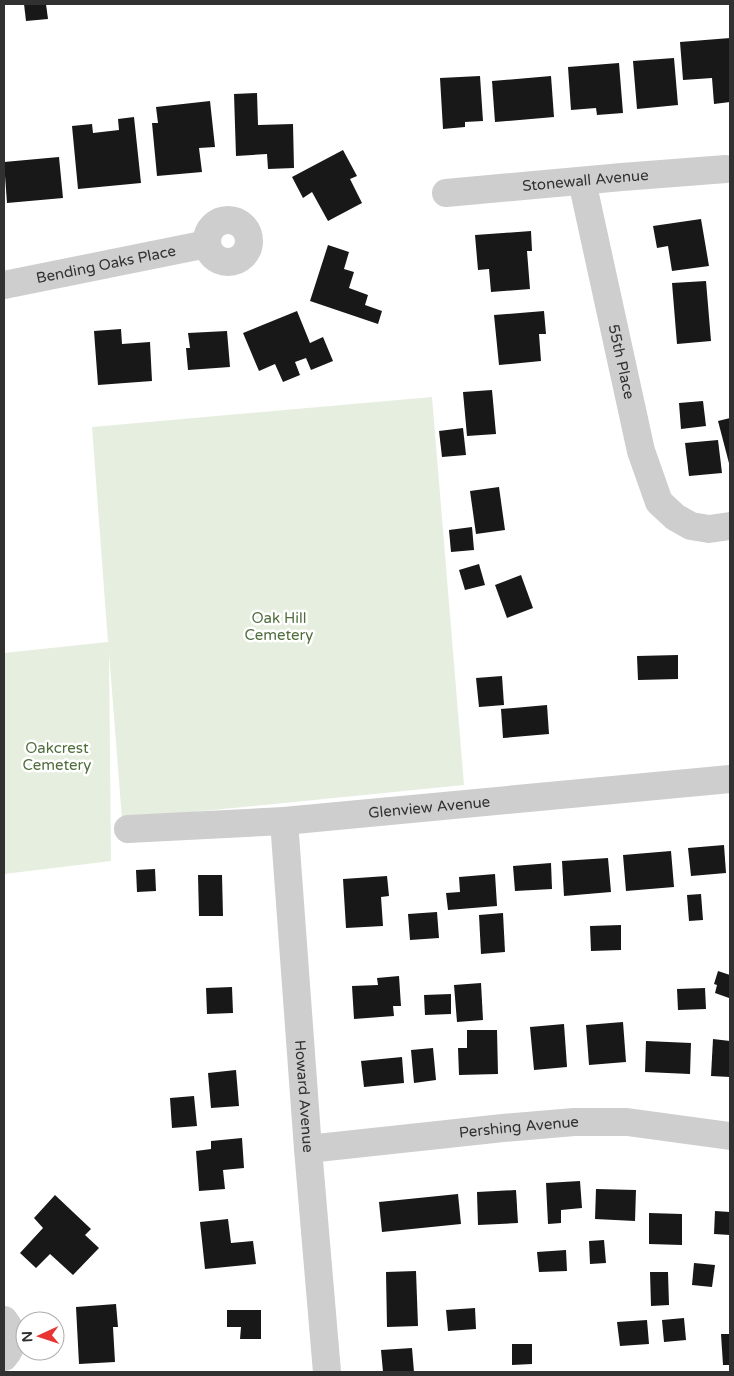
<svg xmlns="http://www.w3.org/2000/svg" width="734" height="1376" font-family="'Varela Round',sans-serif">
	<rect width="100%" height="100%" fill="#fff"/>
	<path fill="#e6eedf" d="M432,397L464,785L122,819L109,653L111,861L4,874V653L108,642L92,427Z"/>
	<g fill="#181818">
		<path d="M24,4H46L48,19L26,21Z"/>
		<path d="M730,38V102L714,104L712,78L683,80L680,42Z"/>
		<path d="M674,58L678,105L637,109L633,61Z"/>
		<path d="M619,63L623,113L597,115L596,108L571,110L568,67Z"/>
		<path d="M480,76L483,121L465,122V127L443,129L440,78Z"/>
		<path d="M551,76L554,117L495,122L492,81Z"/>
		<path d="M257,93L258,125L293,124L294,168L268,169L267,154L236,156L234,94Z"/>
		<path d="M210,101L215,147L199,148L202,172L157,176L152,123H158L156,107Z"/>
		<path d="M134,117L141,183L78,189L72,126L92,124L93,133L119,130L118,119Z"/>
		<path d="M343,150L357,176L350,179L362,203L328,221L312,192L303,198L292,177Z"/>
		<path d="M59,157L63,198L7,203L4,162Z"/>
		<path d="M701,219L709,266L672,271L668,246L657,248L653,226Z"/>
		<path d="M531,231L532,251H527L530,289L491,292L489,269L478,270L475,235Z"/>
		<path d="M328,245L349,252L344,269L354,272L349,288L368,295L365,305L382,311L378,324L310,301Z"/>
		<path d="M706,281L711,341L677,344L672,283Z"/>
		<path d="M297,311L310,343L323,337L333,361L311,370L306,358L295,362L300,375L283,382L275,364L259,371L243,333Z"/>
		<path d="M544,311L546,334H539L541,361L499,365L494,315Z"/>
		<path d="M121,329L122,344L150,342L152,381L98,385L94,331Z"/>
		<path d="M227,331L230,367L188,370L186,348H190L188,333Z"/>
		<path d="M492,390L496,434L467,436L463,392Z"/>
		<path d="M703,401L706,426L681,429L679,403Z"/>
		<path d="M730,418V467L718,421Z"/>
		<path d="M463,428L466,455L442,457L439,431Z"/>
		<path d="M718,440L722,473L689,476L685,443Z"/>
		<path d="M499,487L505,530L476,534L470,491Z"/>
		<path d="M472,527L474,550L451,552L449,530Z"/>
		<path d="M479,564L485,585L465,590L459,570Z"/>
		<path d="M521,575L533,608L507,618L495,585Z"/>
		<path d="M678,655V679L638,680L637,656Z"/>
		<path d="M502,676L504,705L479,707L476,678Z"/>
		<path d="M547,705L549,734L503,738L501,709Z"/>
		<path d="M724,845L726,873L691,876L688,848Z"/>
		<path d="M671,851L674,887L626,891L623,855Z"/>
		<path d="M608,858L611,892L564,896L562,861Z"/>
		<path d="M551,863L552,889L515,891L513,866Z"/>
		<path d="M155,869L156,891L137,892L136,870Z"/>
		<path d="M495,874L497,906L448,910L446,893L460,892L459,877Z"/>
		<path d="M198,875H222L223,916H199Z"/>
		<path d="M387,876L389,896L381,897L383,926L346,928L343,879Z"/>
		<path d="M701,894L703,920L689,921L687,895Z"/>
		<path d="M437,912L439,938L410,940L408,914Z"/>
		<path d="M503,913L505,952L481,954L479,915Z"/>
		<path d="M621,925V950L591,951L590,926Z"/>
		<path d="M718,971L730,975L729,998L715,993L717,985L714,984Z"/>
		<path d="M399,976L401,1006H393L394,1016L354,1019L352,986L378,985L377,978Z"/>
		<path d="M481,983L483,1020L457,1022L454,985Z"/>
		<path d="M232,987L233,1013L207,1014L206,988Z"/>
		<path d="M705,988L706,1009L678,1010L677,989Z"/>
		<path d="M451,994V1014L425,1015L424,995Z"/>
		<path d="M623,1022L626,1062L589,1065L586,1025Z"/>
		<path d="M564,1024L567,1067L534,1070L530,1027Z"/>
		<path d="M467,1030H497L498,1074L459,1075L458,1048H467Z"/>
		<path d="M713,1039L730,1041V1077L711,1076Z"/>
		<path d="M646,1041L691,1043L690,1074L645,1072Z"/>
		<path d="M433,1048L436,1080L414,1083L411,1050Z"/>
		<path d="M402,1057L404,1083L364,1087L361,1061Z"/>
		<path d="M236,1070L239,1106L211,1108L208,1073Z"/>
		<path d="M194,1096L197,1126L172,1128L170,1098Z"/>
		<path d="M242,1138L244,1168L223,1170L225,1189L199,1191L196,1151L211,1149V1141Z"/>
		<path d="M580,1181L582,1208L561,1210V1223L548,1224L546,1183Z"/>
		<path d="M596,1189L636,1190L635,1221L595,1219Z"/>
		<path d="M516,1190L518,1223L478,1225L477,1192Z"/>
		<path d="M458,1194L461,1224L382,1232L379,1202Z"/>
		<path d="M55,1195L91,1229L85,1235L99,1248L73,1275L50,1254L36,1268L20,1253L43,1228L34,1218Z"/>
		<path d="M715,1211L730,1212V1235L714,1234Z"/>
		<path d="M649,1213L682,1214V1245L649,1244Z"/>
		<path d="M228,1219L231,1243L253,1241L256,1264L205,1269L200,1222Z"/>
		<path d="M604,1240L606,1263L590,1264L589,1241Z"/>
		<path d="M566,1250L567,1271L539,1272L537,1252Z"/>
		<path d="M694,1263L715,1265L712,1287L692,1285Z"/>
		<path d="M416,1271L418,1326L387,1327L386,1272Z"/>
		<path d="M650,1272H668L669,1305L651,1306Z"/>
		<path d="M116,1304L118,1327H113L115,1362L79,1364L76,1307Z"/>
		<path d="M475,1308L476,1329L448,1331L446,1310Z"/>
		<path d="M227,1310H261V1339H240L241,1327H227Z"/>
		<path d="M684,1318L686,1340L664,1342L662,1320Z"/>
		<path d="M647,1320L649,1344L620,1346L617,1322Z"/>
		<path d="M721,1334H730V1365H723Z"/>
		<path d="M512,1344H532V1364L512,1365Z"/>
		<path d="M412,1348L414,1372H383L381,1350Z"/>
	</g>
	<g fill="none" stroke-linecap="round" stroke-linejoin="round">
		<g stroke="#cecece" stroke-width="28">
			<path id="s1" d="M582,181L641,451L659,502L675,517L691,526L709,529L730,526"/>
			<path id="s2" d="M446,193L622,177L726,169"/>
			<circle cx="228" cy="241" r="21"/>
			<path id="s3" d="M4,285L207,244"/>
			<path id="s4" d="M284,821L308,1149L327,1372"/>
			<path id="s5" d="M128,829L284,821L730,779"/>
			<path id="s6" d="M308,1149L503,1128L574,1122H627L730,1136"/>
			<path d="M4,1320C14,1332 14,1346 4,1357"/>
		</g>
	</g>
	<g text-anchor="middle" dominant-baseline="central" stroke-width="5" stroke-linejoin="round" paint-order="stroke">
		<g font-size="15" fill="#313131" stroke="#fff">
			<text stroke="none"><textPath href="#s2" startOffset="140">Stonewall Avenue</textPath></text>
			<text stroke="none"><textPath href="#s3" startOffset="104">Bending Oaks Place</textPath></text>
			<text stroke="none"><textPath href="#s1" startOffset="185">55th Place</textPath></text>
			<text stroke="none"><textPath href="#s5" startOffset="302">Glenview Avenue</textPath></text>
			<text stroke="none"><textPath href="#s4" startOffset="276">Howard Avenue</textPath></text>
			<text stroke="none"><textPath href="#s6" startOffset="212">Pershing Avenue</textPath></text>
		</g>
		<g font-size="15" fill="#506e3d" stroke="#fff">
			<text x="279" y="618">Oak Hill<tspan x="279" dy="17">Cemetery</tspan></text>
			<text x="57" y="748">Oakcrest<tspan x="57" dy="17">Cemetery</tspan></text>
		</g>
	</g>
	<rect width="734" height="1376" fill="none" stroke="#313131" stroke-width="10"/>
	<g transform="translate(40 1336) rotate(267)"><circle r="24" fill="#ffffff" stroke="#adadad"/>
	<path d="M0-4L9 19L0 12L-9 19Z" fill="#e83433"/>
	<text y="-8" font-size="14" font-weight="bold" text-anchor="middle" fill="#313131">N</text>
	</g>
</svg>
